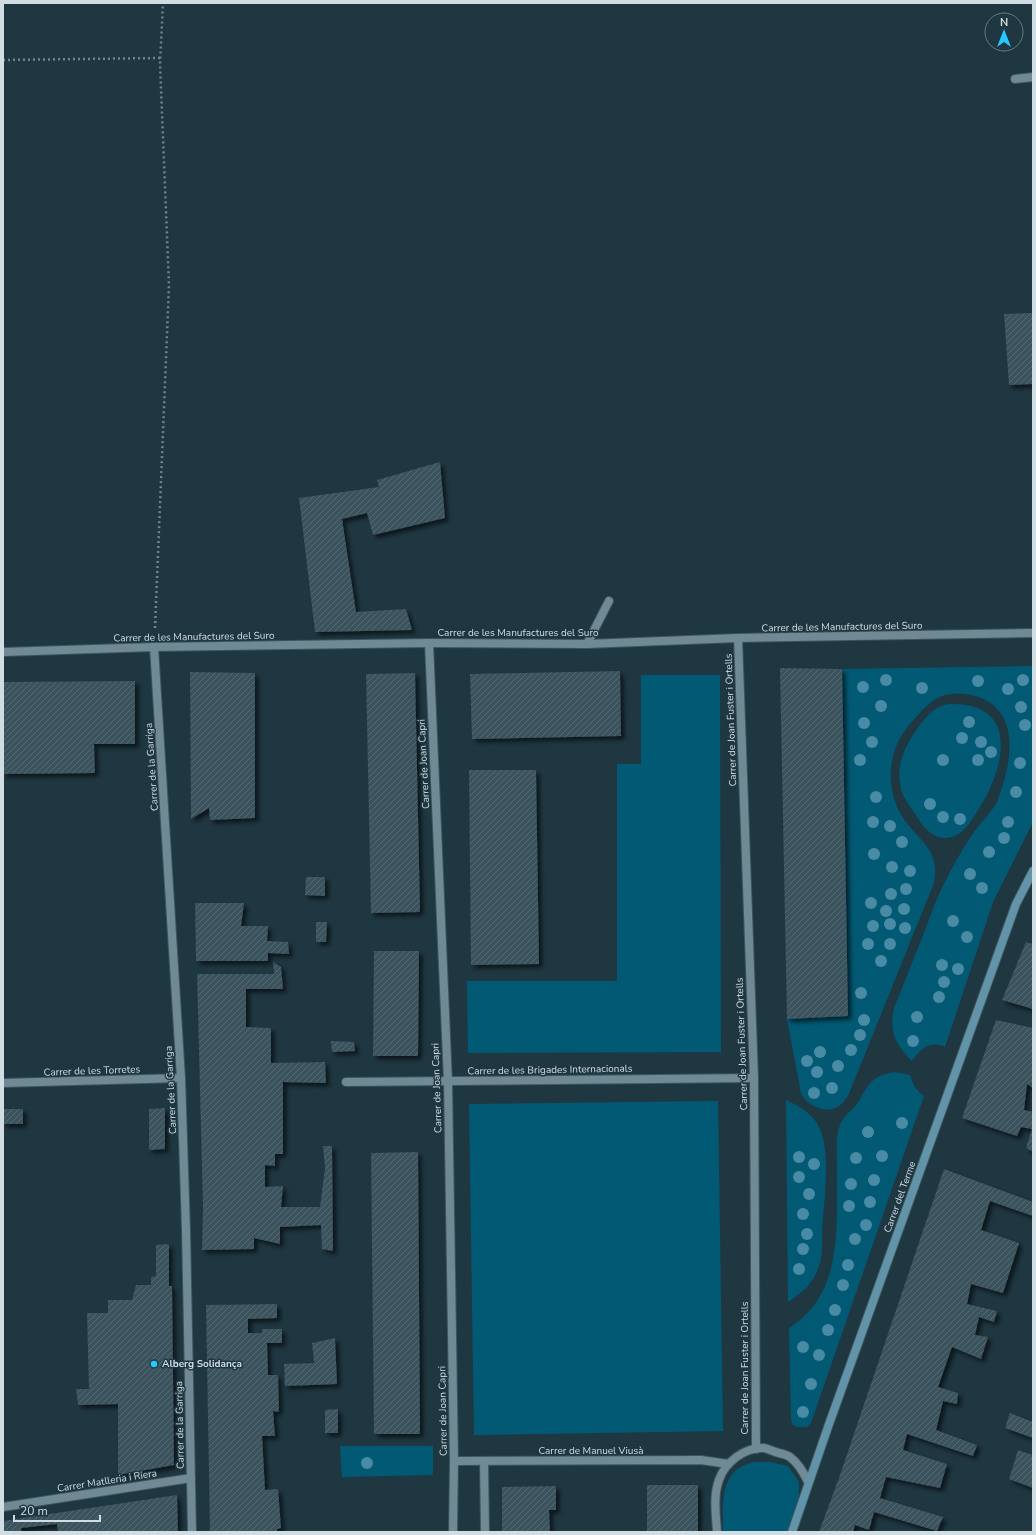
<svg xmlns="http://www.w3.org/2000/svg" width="1036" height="1535" font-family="'Nunito Sans',sans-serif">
	<defs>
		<pattern id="building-hatch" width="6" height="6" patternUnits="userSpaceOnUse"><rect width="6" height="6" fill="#3a525d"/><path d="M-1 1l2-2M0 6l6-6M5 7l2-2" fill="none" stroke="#556a74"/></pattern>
		<filter id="shadow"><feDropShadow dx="3.5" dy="3.5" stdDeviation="2" flood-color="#0009"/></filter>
	</defs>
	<rect width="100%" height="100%" fill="#1f3741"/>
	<g fill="#025974">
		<path d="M1033,666V822L993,902L945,1047C930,1039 920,1050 912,1061C895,1044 889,1032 894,1008C905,981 915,955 926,928C931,914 936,899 943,886C951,869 961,851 972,835C979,824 989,815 996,804C999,798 1001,790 1003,784C1011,758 1016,723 992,704C978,694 958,691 942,696C930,700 919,714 910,724C886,751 884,793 906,822C917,837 934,848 935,868C936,873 934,878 934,883L848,1096C845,1099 843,1104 839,1106C826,1115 807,1106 801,1093L787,1019L842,669Z"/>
		<path d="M641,675H720L721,1052L468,1053L467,981H617V764H641Z"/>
		<path d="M949,704C1019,702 1006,765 980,807C973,818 965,833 952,837C939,841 927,832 921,823C915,813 906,803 902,792C894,766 905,745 920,725C925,718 930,712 937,708C940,706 945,705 949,704Z"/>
		<path d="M895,1072L910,1075C913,1085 916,1090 924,1096L811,1423L807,1427H797L792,1424L791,1418L789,1328C845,1293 836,1224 837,1167C837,1154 835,1138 840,1125C844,1114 854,1110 859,1101C869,1083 872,1076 895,1072Z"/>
		<path d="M786,1100C800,1106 814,1115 820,1129C831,1155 824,1201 822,1230C822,1241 823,1255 819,1266C814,1283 802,1293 788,1302Z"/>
		<path d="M718,1101L723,1431L474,1435L469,1104Z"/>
		<path d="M340,1446H433V1475L342,1477Z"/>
		<path d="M753,1462H770L788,1466L799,1482V1501L788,1532H723C723,1512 720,1484 736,1470C741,1466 748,1464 753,1462Z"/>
	</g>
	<g fill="url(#building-hatch)" filter="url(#shadow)">
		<path d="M1033,313V384L1009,385L1004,314Z"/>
		<path d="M440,462L445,518L373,535L367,513L342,519L356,612L406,609L412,630L315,632L299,498L379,487L377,480Z"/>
		<path d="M780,668L842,669L848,1016L787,1019Z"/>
		<path d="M620,671L621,736L472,739L470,674Z"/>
		<path d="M190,672L255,673V818L210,820L209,808L191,819Z"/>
		<path d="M415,673L420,912L371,913L366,674Z"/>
		<path d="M135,681V744H94L95,773L3,774V682Z"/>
		<path d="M469,770H536L539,964L471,965Z"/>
		<path d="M306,877H325V896L305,895Z"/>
		<path d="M195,903H244L241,926H268L267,941L288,942L289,954L268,953V961H196Z"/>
		<path d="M316,922H327L326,942H316Z"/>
		<path d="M1026,942L1033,944V1009L1002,1000Z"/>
		<path d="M374,951H419L418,1056H373Z"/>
		<path d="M273,962L281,967L283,989H246V1027L271,1028V1063L325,1062L326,1083L283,1082V1154H275V1166L265,1165V1187L283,1186L281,1207H320L325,1168L323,1146H332L333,1251L322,1249L321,1225L280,1227V1244L254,1238V1249L202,1250L203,1207L197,974H274Z"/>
		<path d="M996,1020L1033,1028V1088L1027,1084L1024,1110L1033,1112V1152L1026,1148L1032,1129L1021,1127L1017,1136L962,1118Z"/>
		<path d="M331,1041L354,1042L355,1051L332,1052Z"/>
		<path d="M165,1108V1149L149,1150V1109Z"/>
		<rect x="3" y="1109" width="20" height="15"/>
		<path d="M418,1152L420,1434H374L371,1153Z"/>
		<path d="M944,1169L1033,1202V1216L990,1201L981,1230L1019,1243L1003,1293L971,1284L967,1304L997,1311L994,1322L979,1317L975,1335L988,1337L981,1359L952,1347L938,1387L958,1393L957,1404L943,1401L936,1430L977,1445L973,1456L907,1434L903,1450L947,1464L940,1488L886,1477L880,1498L943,1517L937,1531L874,1512L869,1530L855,1525L853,1532H819L840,1475Z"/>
		<path d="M169,1244V1286H172L174,1465L118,1475V1404L78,1405L76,1389H89L87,1313H108V1300H132L136,1285H151V1277L156,1276V1245Z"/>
		<path d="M277,1304V1318L248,1319V1333H262V1329H282V1343H267L268,1375H278L279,1412L273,1411L275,1436H262L265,1490L278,1489L281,1528L277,1529V1532H210L206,1305Z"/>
		<path d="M335,1338L337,1384L285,1386L284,1364L314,1363L312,1343Z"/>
		<path d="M338,1409V1433H325V1410Z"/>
		<path d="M1010,1413L1033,1422V1438L1005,1428Z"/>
		<path d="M1018,1450L1033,1455V1488L1009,1479Z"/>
		<rect x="647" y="1485" width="51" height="47"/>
		<path d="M556,1486V1510H549L550,1532H502V1487Z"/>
		<path d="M177,1495L178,1532H58L57,1524L21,1528L22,1532H3V1521Z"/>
	</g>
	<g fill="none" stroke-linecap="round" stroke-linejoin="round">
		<g stroke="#3f545c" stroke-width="10">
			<g id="lane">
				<path d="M1015,79L1033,77"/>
				<path d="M587,644L609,601"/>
			</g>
		</g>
		<g stroke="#3f545c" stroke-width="10">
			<g id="street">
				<path d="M738,638L754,1078L756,1449"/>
				<path d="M429,643L448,1082L454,1461L453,1532"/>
				<path d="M154,647L181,1078L186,1230L192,1532"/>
				<path d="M3,652L154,647L429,643L587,644L738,638L1033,633"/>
				<path d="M346,1082L754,1078"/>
				<path d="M3,1083L181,1078"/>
				<path d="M454,1461L701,1460L728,1464"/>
				<path d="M484,1461L485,1532"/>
				<path d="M3,1507L191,1478"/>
				<path d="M717,1532C716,1515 713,1496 719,1480C725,1462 745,1447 764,1448C769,1449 774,1452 779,1453C783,1454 787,1455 790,1457C799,1464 804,1473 808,1482"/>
			</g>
		</g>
		<g stroke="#3f545c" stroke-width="10">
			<path id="secondary" d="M792,1532L828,1427L1016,904L1033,871"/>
		</g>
		<g stroke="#72858d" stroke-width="2.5" stroke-dasharray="2 3" stroke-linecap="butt">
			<path d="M3,60L160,58"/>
			<path d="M155,628L169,285L160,64L163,3"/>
		</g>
		<use href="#lane" stroke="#6f8995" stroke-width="8"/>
		<use href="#street" stroke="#6f8995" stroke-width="8"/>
		<use href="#secondary" stroke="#6294a9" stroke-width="8"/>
	</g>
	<g fill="#498aa5">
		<circle cx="886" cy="680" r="6"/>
		<circle cx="1023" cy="680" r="6"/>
		<circle cx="978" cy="681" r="6"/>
		<circle cx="863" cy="687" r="6"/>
		<circle cx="922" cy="688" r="6"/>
		<circle cx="1008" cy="689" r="6"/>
		<circle cx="881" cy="706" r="6"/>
		<circle cx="1021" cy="707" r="6"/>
		<circle cx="969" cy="722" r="6"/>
		<circle cx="864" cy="723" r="6"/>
		<circle cx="1025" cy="725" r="6"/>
		<circle cx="962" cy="738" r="6"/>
		<circle cx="872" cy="742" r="6"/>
		<circle cx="981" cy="742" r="6"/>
		<circle cx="991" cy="752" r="6"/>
		<circle cx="860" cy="760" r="6"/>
		<circle cx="943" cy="760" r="6"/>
		<circle cx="978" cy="760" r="6"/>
		<circle cx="1020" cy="763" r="6"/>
		<circle cx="1016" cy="792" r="6"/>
		<circle cx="876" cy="797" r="6"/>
		<circle cx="930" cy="804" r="6"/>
		<circle cx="943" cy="817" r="6"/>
		<circle cx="960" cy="819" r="6"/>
		<circle cx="873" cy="822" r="6"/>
		<circle cx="1008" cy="822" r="6"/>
		<circle cx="890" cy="826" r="6"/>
		<circle cx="1004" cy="838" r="6"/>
		<circle cx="902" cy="842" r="6"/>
		<circle cx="989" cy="852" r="6"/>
		<circle cx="874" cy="854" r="6"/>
		<circle cx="892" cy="867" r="6"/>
		<circle cx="910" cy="871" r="6"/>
		<circle cx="970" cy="874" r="6"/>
		<circle cx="982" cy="888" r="6"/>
		<circle cx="906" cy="889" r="6"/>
		<circle cx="891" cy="894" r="6"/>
		<circle cx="871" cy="903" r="6"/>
		<circle cx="904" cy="909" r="6"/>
		<circle cx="886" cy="911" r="6"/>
		<circle cx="953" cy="921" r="6"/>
		<circle cx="890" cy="924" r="6"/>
		<circle cx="873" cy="926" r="6"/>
		<circle cx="905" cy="928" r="6"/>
		<circle cx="967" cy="937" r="6"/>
		<circle cx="868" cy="944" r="6"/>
		<circle cx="890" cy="944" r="6"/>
		<circle cx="881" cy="961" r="6"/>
		<circle cx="942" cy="965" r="6"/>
		<circle cx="958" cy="969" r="6"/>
		<circle cx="944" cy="982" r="6"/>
		<circle cx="861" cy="993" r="6"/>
		<circle cx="939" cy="997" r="6"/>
		<circle cx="917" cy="1017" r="6"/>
		<circle cx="864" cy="1020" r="6"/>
		<circle cx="860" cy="1035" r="6"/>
		<circle cx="913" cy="1041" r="6"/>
		<circle cx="851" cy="1050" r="6"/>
		<circle cx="820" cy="1052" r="6"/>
		<circle cx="807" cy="1061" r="6"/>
		<circle cx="838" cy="1066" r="6"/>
		<circle cx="817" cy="1072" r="6"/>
		<circle cx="832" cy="1088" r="6"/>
		<circle cx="814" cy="1093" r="6"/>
		<circle cx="902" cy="1123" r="6"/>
		<circle cx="868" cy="1132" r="6"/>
		<circle cx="882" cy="1156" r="6"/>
		<circle cx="799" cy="1157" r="6"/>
		<circle cx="856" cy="1158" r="6"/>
		<circle cx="814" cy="1164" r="6"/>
		<circle cx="799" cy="1177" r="6"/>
		<circle cx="874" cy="1180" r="6"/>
		<circle cx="851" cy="1184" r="6"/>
		<circle cx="809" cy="1194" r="6"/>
		<circle cx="870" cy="1202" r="6"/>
		<circle cx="849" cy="1206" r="6"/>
		<circle cx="803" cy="1214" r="6"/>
		<circle cx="866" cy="1225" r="6"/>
		<circle cx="807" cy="1234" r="6"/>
		<circle cx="855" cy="1239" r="6"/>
		<circle cx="803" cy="1249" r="6"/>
		<circle cx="848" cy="1265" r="6"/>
		<circle cx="799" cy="1269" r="6"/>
		<circle cx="843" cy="1285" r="6"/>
		<circle cx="835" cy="1310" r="6"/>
		<circle cx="828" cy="1330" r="6"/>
		<circle cx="803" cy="1347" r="6"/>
		<circle cx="819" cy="1355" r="6"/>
		<circle cx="811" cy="1384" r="6"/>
		<circle cx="803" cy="1412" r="6"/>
		<circle cx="367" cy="1463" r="6"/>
	</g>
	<circle fill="#27c8ff" stroke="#1f3741" stroke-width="1.5" cx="154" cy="1364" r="4"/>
	<g text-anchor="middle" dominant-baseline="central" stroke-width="3" stroke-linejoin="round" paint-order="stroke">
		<g font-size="10" fill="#d0dee4" stroke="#1f3741">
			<text transform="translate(842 627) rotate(-1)">Carrer de les Manufactures del Suro</text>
			<text x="518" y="633">Carrer de les Manufactures del Suro</text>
			<text transform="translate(194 637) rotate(-1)">Carrer de les Manufactures del Suro</text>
			<text transform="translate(731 720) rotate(-92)">Carrer de Joan Fuster i Ortells</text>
			<text transform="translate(424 764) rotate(-93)">Carrer de Joan Capri</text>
			<text transform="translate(152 767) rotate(-94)">Carrer de la Garriga</text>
			<text transform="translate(742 1044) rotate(-92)">Carrer de Joan Fuster i Ortells</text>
			<text transform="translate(550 1070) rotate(-1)">Carrer de les Brigades Internacionals</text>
			<text transform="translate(92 1071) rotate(-2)">Carrer de les Torretes</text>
			<text transform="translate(437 1088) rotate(-92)">Carrer de Joan Capri</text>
			<text transform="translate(171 1090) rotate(-93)">Carrer de la Garriga</text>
			<text transform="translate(900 1197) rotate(-70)">Carrer del Terme</text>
			<text transform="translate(745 1368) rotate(-90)">Carrer de Joan Fuster i Ortells</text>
			<text transform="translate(443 1411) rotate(-91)">Carrer de Joan Capri</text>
			<text transform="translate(180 1425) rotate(-91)">Carrer de la Garriga</text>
			<text x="591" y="1451">Carrer de Manuel Viusà</text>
			<text transform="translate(107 1481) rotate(-9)">Carrer Matlleria i Riera</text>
		</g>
		<g font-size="10" font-weight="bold" fill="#d0dee4" stroke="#1f3741" text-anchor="start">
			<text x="162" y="1364">Alberg Solidança</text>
		</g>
	</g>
	<rect width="1036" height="1535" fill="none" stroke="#d0dee4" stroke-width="8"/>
	<g transform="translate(1004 32)"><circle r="19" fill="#1f3741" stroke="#667a82"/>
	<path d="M0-3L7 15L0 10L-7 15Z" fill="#27c8ff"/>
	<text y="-6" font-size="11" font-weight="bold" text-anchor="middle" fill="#d0dee4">N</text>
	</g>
	<path d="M14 1515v6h86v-6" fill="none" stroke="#d0dee4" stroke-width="2"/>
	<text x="20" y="1515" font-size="12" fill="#d0dee4" stroke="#1f3741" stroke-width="3" paint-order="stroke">20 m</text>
</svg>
